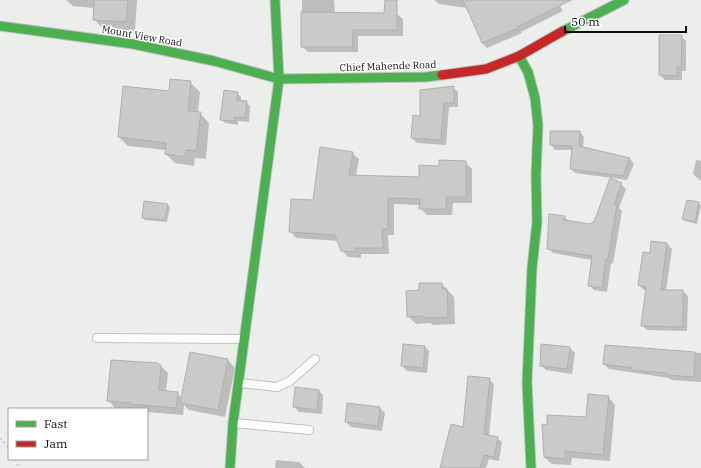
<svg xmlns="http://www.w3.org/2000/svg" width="701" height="468" font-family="'IBM Plex Serif',serif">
	<rect width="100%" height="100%" fill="#ebeeea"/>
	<g fill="#0003">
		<path d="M66,0H137L135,31L102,28L94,19V8L73,6Z"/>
		<path d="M302,0H334L335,13L397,14L403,19V36H358V52H308L302,46Z"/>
		<path d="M434,0H557L563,11L521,32L522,33L487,48L482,43L468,8L439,4Z"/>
		<path d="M681,36L686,41V71H682V80H665L660,75Z"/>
		<path d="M190,82L200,92L198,113H200L209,123L206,159L195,158L194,166L175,163L166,154V150L128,146L119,137L170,92Z"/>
		<path d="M453,88L458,92V107H449L446,145L417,143L412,138L421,117Z"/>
		<path d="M237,93L241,97V102H246L250,106L249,122L238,121V125L225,123L221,119Z"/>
		<path d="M580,132L584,137L583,148L630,159L634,164L627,180L575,173L571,169L573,150H555L551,145Z"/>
		<path d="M352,153L359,159L356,176L420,178L440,167L465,162L472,169V203H453L452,215H427L420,208V205L394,204V235H388L389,254H361V258L348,257L342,250L339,241L296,238L290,231Z"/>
		<path d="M696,160L701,161V181L693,174Z"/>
		<path d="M621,184L626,189L619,208L622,211L613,264L611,263L607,292L594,290L589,285L592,260L553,253L548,248L564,217L569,221L592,225Z"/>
		<path d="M698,203L701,205L697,224L685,221L683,219Z"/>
		<path d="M167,205L170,207L167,222L145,220L143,218Z"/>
		<path d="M667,244L672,249L666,291H683L688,296L687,331L647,330L642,325L647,290H644L639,285Z"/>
		<path d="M442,284L454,297L455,324L432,325L431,323L416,324L408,316L420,291Z"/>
		<path d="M424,346L429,351L427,373L407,371L402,366Z"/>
		<path d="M606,346L701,353V382L671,380L669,378L609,369L604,364Z"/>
		<path d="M570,348L575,353L572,374L546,370L541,365Z"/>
		<path d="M191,353L228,360L235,368L225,417L189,410L184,405L183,415L147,412V409L115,408L108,400L161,366L168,373L166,392L177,393L182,398Z"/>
		<path d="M489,379L494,384L489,436L497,438L502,442L499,461L489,459L486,468H441L464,428Z"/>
		<path d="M318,390L323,395L322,414L299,412L294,407Z"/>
		<path d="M608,397L615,405L610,461L572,458L571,465L552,464L544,457L548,426L587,418Z"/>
		<path d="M380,408L385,413L382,431L351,427L346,422Z"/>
		<path d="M276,460L299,462L305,468H275Z"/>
	</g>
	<g fill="#c9cbc9" stroke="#aeb1af">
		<path d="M94,0H128L126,22L93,20Z"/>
		<path d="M385,0H397V30H352L353,47H301V12L384,13Z"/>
		<path d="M463,0H571L517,27L518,28L482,43Z"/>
		<path d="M659,35H682L681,67H677V76L659,75Z"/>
		<path d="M170,79L191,81L188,111L201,112L196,151L186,150L185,157L165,154L166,143L118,137L123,86L169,91Z"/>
		<path d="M454,86V103H444L441,140L411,138L413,115L420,116V90Z"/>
		<path d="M224,90L238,92L237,100L247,101L245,118L234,117V121L220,120Z"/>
		<path d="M550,131H580L579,146L630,158L623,176L570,169L572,146L550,145Z"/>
		<path d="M320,147L353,152L349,175L419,177V165L439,166V160L466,161V197H446V209H419L420,199L388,198V229H382L383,248H355V252L341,251L335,235L289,232L291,199L313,200Z"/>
		<path d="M610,178L622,183L614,204L617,205L608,259H606L602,288L588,286L592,256L547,249L549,214L565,216L564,220L591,224L592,222H594Z"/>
		<path d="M687,200L699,202L695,222L682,219Z"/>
		<path d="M144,201L168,204L165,220L142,218Z"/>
		<path d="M651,241L667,243L661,290H683V327L641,326L646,287L638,285L643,252L650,253Z"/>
		<path d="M419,283H442V289H447L448,317L424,318V316L407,317L406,291L419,290Z"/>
		<path d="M403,344L425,346L423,368L401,366Z"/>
		<path d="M541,344L570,347L567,369L540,366Z"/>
		<path d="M605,345L695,352L694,377L666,375V373L632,370V368L603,364Z"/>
		<path d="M190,352L228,359L218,410L180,403Z"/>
		<path d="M111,360L158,363V364L161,365L159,390L178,392L176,408L130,404V403L107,401Z"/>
		<path d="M468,376L490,378L484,434L498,437L494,457L484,455L480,468H440L451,424L463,427Z"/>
		<path d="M295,387L319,390L317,410L293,407Z"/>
		<path d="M588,394L609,396L603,455L565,451V459L544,457L542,424L547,425V415L586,417Z"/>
		<path d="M347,403L380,407L378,426L345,422Z"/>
	</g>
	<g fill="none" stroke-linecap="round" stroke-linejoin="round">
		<g stroke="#bfc1bf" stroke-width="10">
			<g id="lane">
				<path d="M97,338L244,339"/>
				<path d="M239,383L277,387L290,381L315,359"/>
				<path d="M234,423L309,430"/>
			</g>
		</g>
		<g stroke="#bfc1bf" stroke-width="11">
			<g id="fast">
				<path d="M0,26L133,44L214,61L279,79L426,77L442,75"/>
				<path d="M563,31L624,0"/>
				<path d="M519,56L528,72L535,98L538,125L536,175L537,222L532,268L527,382L531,468"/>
				<path d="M230,468L233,423L279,79L275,0"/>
			</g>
		</g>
		<g stroke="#bfc1bf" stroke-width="11">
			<path id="jam" d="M442,75L486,69L519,56L563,31"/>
		</g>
		<g stroke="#cecfcd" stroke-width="2.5" stroke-dasharray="2 3" stroke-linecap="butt">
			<path d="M0,438L9,448"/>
			<path d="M16,459L19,468"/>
		</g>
		<use href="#lane" stroke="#fcfcfc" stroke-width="8"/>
		<use href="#fast" stroke="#4caf50" stroke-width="9"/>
		<use href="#jam" stroke="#c62828" stroke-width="9"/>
	</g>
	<g text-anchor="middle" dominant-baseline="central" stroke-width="3" stroke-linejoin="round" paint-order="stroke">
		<g font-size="10" fill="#0d0e0c" stroke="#fff">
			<text transform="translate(142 36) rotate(10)">Mount View Road</text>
			<text transform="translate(388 66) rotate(-2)">Chief Mahende Road</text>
		</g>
	</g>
	<rect x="8" y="408" width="140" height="52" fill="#ffffff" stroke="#9e9f9e"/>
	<rect x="16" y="421" width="20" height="6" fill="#4caf50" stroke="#9e9f9e"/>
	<text x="44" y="428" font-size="12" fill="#0d0e0c">Fast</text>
	<rect x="16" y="441" width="20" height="6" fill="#c62828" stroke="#9e9f9e"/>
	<text x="44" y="448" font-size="12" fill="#0d0e0c">Jam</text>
	<path d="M565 26v6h121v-6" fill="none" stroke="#0d0e0c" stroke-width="2"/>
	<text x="571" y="26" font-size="12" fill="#0d0e0c" stroke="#ffffff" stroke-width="3" paint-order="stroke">50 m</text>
</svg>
